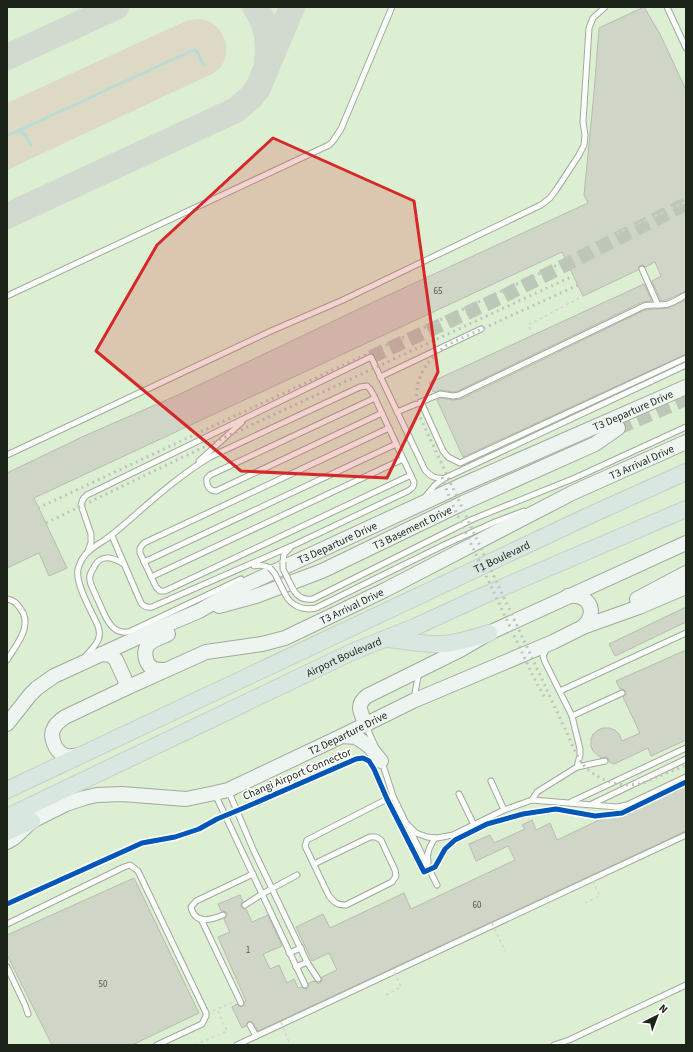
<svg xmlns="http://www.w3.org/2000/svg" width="693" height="1052" font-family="'Source Sans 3',sans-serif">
	<rect width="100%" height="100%" fill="#e5f0df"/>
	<rect fill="#ddefd3" x="7" y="7" width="679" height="1038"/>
	<path fill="#ded9c5" d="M199,19C202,20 205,20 208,21C225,28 232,52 221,67C219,69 216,71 214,73L7,170V103L188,20Z"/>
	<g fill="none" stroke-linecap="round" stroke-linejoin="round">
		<g stroke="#b8dbd5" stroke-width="3">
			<path d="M19,131C26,132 28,140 31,146"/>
			<path d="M7,136L191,51L195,50L198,53L204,66"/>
		</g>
		<g stroke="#d2dacf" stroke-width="26">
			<path d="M255,7C266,23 270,41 267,60"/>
			<path d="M7,57L116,7"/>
			<path d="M7,216L236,110L251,97L258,88L292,7"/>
		</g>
	</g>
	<g fill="#d0d6c7" stroke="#b7bcae">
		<path d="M644,7L660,34L686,90V291L669,299L661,301L652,281L661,276L655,262L645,267L643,265L640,266L639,267L638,270L583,296L562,252L34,498L67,568L49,576L39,553L7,568V473L82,437L180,394L382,298L588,203L584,195L594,93L599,28Z"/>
		<path d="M644,284L652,301L642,302L458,391L453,392L440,390L433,392L429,383Z"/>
		<path d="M686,300V354L463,457L437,400L441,398L453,400L461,399L645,310L669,308Z"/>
		<path d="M686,607V622L615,656L609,644Z"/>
		<path d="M686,650V740L651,756L648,748L614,764L609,762V760L607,757L601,758L593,751L591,746V739L593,734L598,730L603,728H609L615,730L619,734L622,741L640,733L623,697L626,694L625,691L623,689H620L616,681Z"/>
		<path d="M686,781V831L258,1031L253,1023L250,1021L247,1023L246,1026L242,1028L232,1007L237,1004L239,1006L242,1007L244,1005L245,1001H246L218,937L230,932L224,919L227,916V913L224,911H221L218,904L240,895L243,901L241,904V907L244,909H246L252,922L268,915L282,946L263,954L270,969L279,965L287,983L294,979L298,988L301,987L303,988L306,989L308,987L309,983L314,981L317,983H320L322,980V977L337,970L329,953L312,961L296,927L323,914L330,928L404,893L411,909L515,860L508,846L476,861L469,844L490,835L494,843L525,829L522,825L532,820L536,830L550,823L557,840L618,811L629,809Z"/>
		<path d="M134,878L199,1013L132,1045H52L7,955V935Z"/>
	</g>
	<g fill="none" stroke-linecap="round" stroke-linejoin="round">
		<g stroke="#bdc7b7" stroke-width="14" stroke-dasharray="14 7" stroke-linecap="butt">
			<path d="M371,357L502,297L686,204"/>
			<path d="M618,428L686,399"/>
		</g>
		<g stroke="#a1aa9d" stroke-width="7">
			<g id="service">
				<path d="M667,7L686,48"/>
				<path d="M642,269L658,305"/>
				<path d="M7,296L329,145L333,141L341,129L392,7"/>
				<path d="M380,377L481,329"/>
				<path d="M375,398L210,475L207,478C206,485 209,491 216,491L382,413"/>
				<path d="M421,402L443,451L448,457L460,463L686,358"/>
				<path d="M397,412L440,394L453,396L459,395L644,306C652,304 660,306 668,304C674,302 680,298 686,295"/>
				<path d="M389,428L144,543L140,548V553L156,587L160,591H165L411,475"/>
				<path d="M7,455L271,331L343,300L541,205L550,198L556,190L579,155L584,145L585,135L583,122L589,28L593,18L605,7"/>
				<path d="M199,461L242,422"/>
				<path d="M425,497L435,485L443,479"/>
				<path d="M88,551L91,543V534L81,505L83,499L87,495L371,357L425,470C431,477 436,479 445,478L686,365"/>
				<path d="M144,562L396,444"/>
				<path d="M283,562L284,554L290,548"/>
				<path d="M124,564C112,557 100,553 93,569C91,572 89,577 90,581C91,586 95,593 97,598C104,612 110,638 131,631L241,579"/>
				<path d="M254,566C260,564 264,565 270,568"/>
				<path d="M151,577L403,459"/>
				<path d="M293,589C298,598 304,600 313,599L473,519L575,478L686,427"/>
				<path d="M285,594C291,606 303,611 316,608L446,544L495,522L524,511"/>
				<path d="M7,599C13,600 17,603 20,608C34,625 16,645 7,660"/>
				<path d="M85,657C94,646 103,640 98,626C92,612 75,584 78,569C80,562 84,555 89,551C97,544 106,540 114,533C145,507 175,478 210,457L360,387L367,386L370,389L373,394L414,482C414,487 412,489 408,491L294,545L152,607C147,608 144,607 141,603L112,536"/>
				<path d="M560,691L686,633"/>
				<path d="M414,698L419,672"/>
				<path d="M572,716L622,693"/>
				<path d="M366,726L375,746"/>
				<path d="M382,762L393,796L406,823L416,833L427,837L437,838L453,835L504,810L532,800L617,807L627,805L686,777"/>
				<path d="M577,767L605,761"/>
				<path d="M491,781L504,810"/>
				<path d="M228,790L253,849L307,962L318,979"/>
				<path d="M215,794L305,985"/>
				<path d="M459,794L474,825"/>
				<path d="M532,800L537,792L577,767L580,755V749L572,716L545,662L543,656L547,648"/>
				<path d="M571,802L686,748"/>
				<path d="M592,804L686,759"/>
				<path d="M409,828L437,885"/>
				<path d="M428,862C426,853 430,846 435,838"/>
				<path d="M314,864L370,837H376L381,840L395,870L396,876L392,882L346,905C337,905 335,903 329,896L305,846L307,840L393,796"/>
				<path d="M245,905L262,894L297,875"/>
				<path d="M223,915C211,920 195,925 191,907L196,901L253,874"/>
				<path d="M201,919L241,1003"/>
				<path d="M7,924L124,867L130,865L138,871L206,1013V1016L202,1024L157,1045"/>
				<path d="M289,953L301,948"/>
				<path d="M7,967L25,1005L28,1014"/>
				<path d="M296,967L307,962"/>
				<path d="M250,1025L256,1036"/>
				<path d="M237,1045L686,835"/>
				<path d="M554,1045L569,1040L686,985"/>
			</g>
		</g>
		<g stroke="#a1aa9d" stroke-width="16">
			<g id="secondary">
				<path d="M568,596C589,594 599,611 583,627"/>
				<path d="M637,599L686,573"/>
				<path id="s1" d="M219,606L256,596L322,571L463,503L595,444L618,428"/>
				<path d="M102,654L110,655L113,657L116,660L126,682L124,689"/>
				<path d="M164,670C160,670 155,670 152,668C145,663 143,651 148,645C153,639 162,637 168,634"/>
				<path id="s2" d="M7,724L30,695L37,688L54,676L152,631L199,611L241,587L464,484L686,387"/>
				<path d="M366,725C361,713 355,705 367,696L460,650L489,633L686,543"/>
				<path d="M342,736L356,737L369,746L381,761"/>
				<path id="s3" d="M79,755C74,756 68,757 64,755C55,751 49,736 54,728C56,723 61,720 65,717L124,689L206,652L262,644L285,638L385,590L572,493L686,442"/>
				<path id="s4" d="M7,842L14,838L32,821L66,804L84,798L97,795L122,794L186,799L215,793L228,790L342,736L413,701L553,642L583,627L639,607L686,587"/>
			</g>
		</g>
		<g stroke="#c8cdc6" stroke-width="18">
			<g id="trunk">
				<path d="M385,639C404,640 423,645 442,644C458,643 473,638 489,633"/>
				<path id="s5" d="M7,790L586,517L686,472"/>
				<path id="s6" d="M7,817L352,652L417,626L480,597L686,509"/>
				<path d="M7,832L32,821"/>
			</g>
		</g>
		<g stroke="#d1d4cf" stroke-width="1.5" stroke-dasharray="3 3" stroke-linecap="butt">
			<path d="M611,236L686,202"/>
			<path d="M533,335L528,325L583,296"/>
			<path d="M213,1011L233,1002"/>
			<path d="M195,1045L227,1031L217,1009"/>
		</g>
		<use href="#service" stroke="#fbfdfa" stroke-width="5"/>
		<use href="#secondary" stroke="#eef4f0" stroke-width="14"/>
		<use href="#trunk" stroke="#d8e7e0" stroke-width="16"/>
		<g stroke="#c0c4bf" stroke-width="3" stroke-dasharray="2 4" stroke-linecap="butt">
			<path d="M578,285L447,345C421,364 412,384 419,415L566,731C571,741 575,753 581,762C595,780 621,789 643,783C648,781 653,779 657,777C667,773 677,769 686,765"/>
			<path d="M442,477L450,499L534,678L546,700"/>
			<path d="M38,508L566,261"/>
			<path d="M46,523L204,447L573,276"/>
		</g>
		<g stroke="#a1aa9d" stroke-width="7" stroke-linecap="butt">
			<g id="service-bridge">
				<path d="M283,562V569L293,589"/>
				<path d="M270,568L275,574L285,594"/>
			</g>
		</g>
		<g stroke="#d1d4cf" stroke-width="1.5" stroke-dasharray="3 3" stroke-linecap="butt">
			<path d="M585,903L600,896L591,878"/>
			<path d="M492,923L505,951"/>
			<path d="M386,995L401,987L393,969"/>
			<path d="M281,1022L290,1045"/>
		</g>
		<use href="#service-bridge" stroke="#fbfdfa" stroke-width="5"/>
		<g stroke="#fff" stroke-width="8">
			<path id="cycleway" d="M7,904L142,843L175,837L199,829L217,819L246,807L356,759L363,758L369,761L374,769L387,799L424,872L435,867L445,849L455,840L487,824L523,814L556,809L595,816L622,813L686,782"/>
		</g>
		<use href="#cycleway" stroke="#0057b8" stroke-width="5"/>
	</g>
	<path fill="#d62828" fill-opacity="0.2" stroke="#d62828" stroke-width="3" stroke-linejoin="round" d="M273,138L414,201L438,372L387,478L241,471L96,351L157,245Z"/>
	<g text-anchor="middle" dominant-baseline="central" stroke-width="3.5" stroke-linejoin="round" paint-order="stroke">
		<g font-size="9" fill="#4b5246">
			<text x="438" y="291">65</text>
			<text x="477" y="905">60</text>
			<text x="248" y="950">1</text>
			<text x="103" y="984">50</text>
		</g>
		<g font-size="11" fill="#1c2318" stroke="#fff">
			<text stroke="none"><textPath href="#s2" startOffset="705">T3 Departure Drive</textPath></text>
			<text stroke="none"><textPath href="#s3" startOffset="696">T3 Arrival Drive</textPath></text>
			<text stroke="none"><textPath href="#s1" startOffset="209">T3 Basement Drive</textPath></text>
			<text stroke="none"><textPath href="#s2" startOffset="381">T3 Departure Drive</textPath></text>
			<text stroke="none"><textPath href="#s5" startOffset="547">T1 Boulevard</textPath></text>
			<text stroke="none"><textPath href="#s3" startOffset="372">T3 Arrival Drive</textPath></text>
			<text stroke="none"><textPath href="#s6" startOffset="373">Airport Boulevard</textPath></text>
			<text stroke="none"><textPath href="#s4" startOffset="368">T2 Departure Drive</textPath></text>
			<text transform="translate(297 774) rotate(-23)">Changi Airport Connector</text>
		</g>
	</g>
	<rect width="693" height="1052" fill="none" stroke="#1c2318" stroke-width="16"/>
	<g transform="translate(657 1016) rotate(42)" stroke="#ffffff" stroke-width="3" paint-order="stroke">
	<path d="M0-3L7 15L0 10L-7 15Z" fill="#1c2318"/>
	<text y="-6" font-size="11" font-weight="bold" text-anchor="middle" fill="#1c2318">N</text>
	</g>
</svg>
